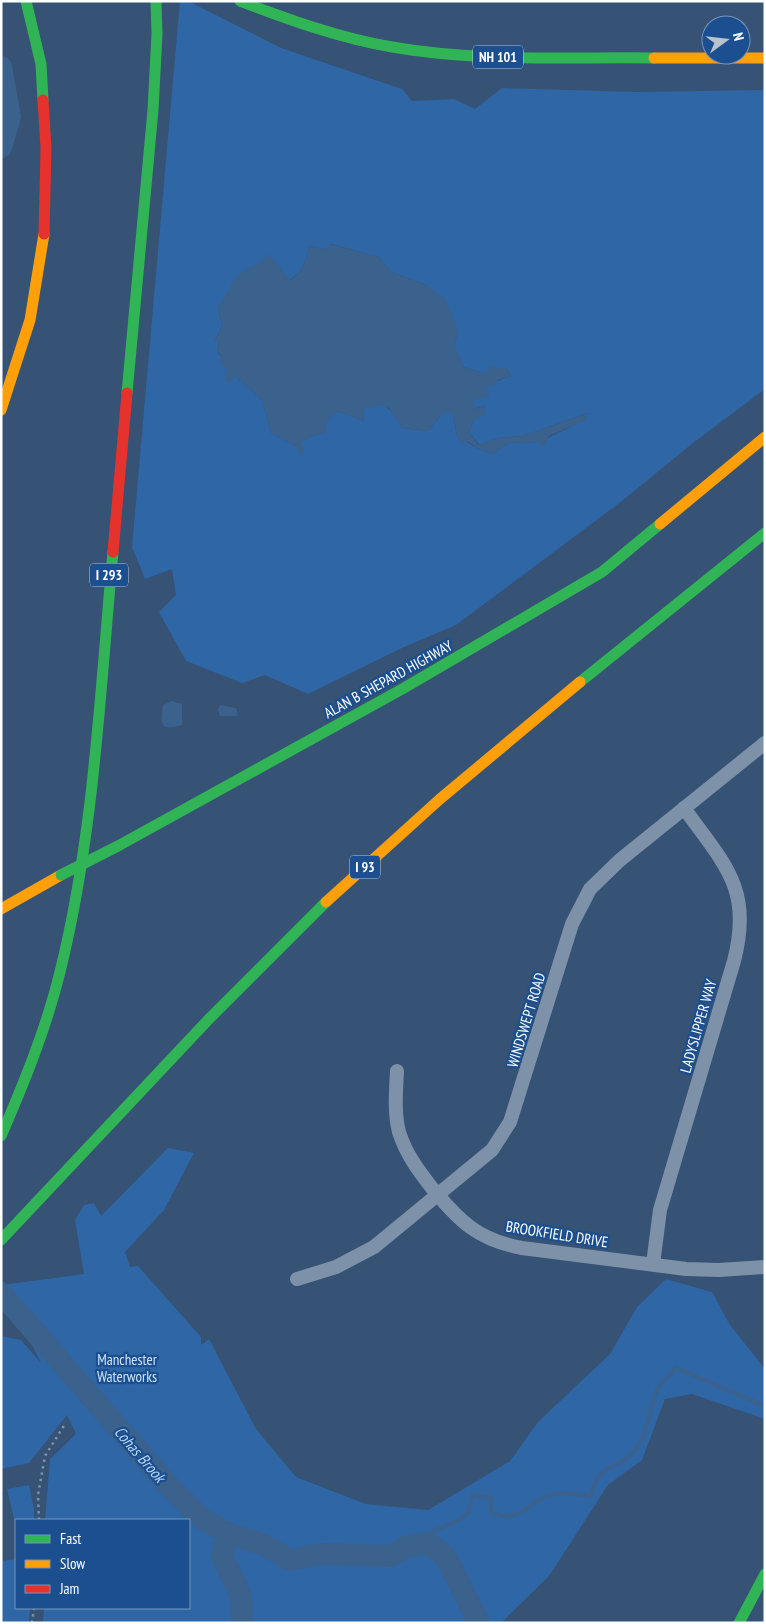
<svg xmlns="http://www.w3.org/2000/svg" width="766" height="1624" font-family="'PT Sans Narrow',sans-serif">
	<rect width="100%" height="100%" fill="#365274"/>
	<g fill="#2f66a5" fill-rule="evenodd">
		<path d="M180,1H188L281,48L402,89L412,101L454,99L475,109L502,88L637,92L765,90V389L693,443L622,501L456,625L404,647L308,694L265,675L242,683L186,661L159,612L176,595L172,569L145,579L132,547ZM331,244L379,257L391,272L427,285L458,331L454,347L464,367L486,374L507,369L511,376L486,385L473,400V409L485,406L474,419L469,432L479,445L498,438L523,436L588,413L585,420L539,442L509,443L492,454L477,448L457,436L453,413H443L428,431L403,428C390,409 388,401 363,406L364,421L338,411L327,419L325,433L311,436L296,446L271,433L262,400L235,376L217,351L219,341L215,340L222,326L218,307C236,286 235,273 263,262L289,280C303,273 306,261 309,246L327,250Z"/>
		<path d="M168,1148L194,1153L164,1210L125,1252L130,1267L138,1266L201,1337V1345L209,1339L256,1429L296,1477L366,1504L428,1510L510,1461L538,1422L610,1354L637,1307L666,1279L712,1292L730,1325L765,1369V1419L692,1394L665,1399L642,1460L608,1485L549,1576L501,1623H43L44,1608H189V1520H45L50,1459L76,1434L67,1415L29,1463L1,1469V1336L21,1340L41,1363L2,1285L84,1274L75,1220L84,1205L94,1203L101,1216Z"/>
		<path d="M29,1485L34,1509V1520H16V1527L7,1489Z"/>
		<path d="M1,1558L4,1561L16,1559V1608H30L29,1623H1Z"/>
	</g>
	<g fill="#3b618d">
		<path d="M330,244L379,257L391,272L427,285L446,300L458,331L454,347L464,367L486,374L490,366L507,369L511,376L498,380L493,386H487L489,397L473,400V409L485,406L484,416L474,419L469,432L478,445L498,438L523,436L588,413L586,420L549,436L545,445L540,446L538,442L509,443L492,454L477,448L469,442L461,443L457,436L453,413H443L428,431L403,428L389,408L378,404L373,409L363,407L364,421L338,411L328,419L325,433L311,436L301,443L305,454L299,456L296,446L271,433L262,400L235,376L229,383L225,380L227,371L220,362L221,355L217,351L219,342L215,340L222,326L218,307C225,298 230,286 237,277C247,266 260,266 269,254L290,280C303,273 306,260 309,246L327,250Z"/>
		<path d="M172,701L182,704V725C160,731 160,725 163,705Z"/>
		<path d="M220,705L236,708L238,713L237,716H220L218,709Z"/>
	</g>
	<g fill="none" stroke-linecap="round" stroke-linejoin="round">
		<path stroke="#3b618d" stroke-width="4" d="M428,1543L434,1531L459,1520L469,1512L473,1495L491,1498V1512C522,1527 529,1497 555,1494C567,1492 580,1495 591,1496C598,1459 621,1473 639,1445C649,1429 649,1409 656,1392C660,1384 670,1375 676,1368L765,1406"/>
		<g stroke="#3b618d" stroke-width="22">
			<path d="M1,67L10,117L1,147"/>
			<path d="M1,1293L166,1483L202,1519L227,1533L262,1544L290,1560L320,1554L391,1556L408,1546L428,1543L446,1557L479,1623"/>
			<path d="M227,1533L222,1556L241,1596L242,1623"/>
		</g>
		<g stroke="#7d92a8" stroke-width="2.5" stroke-dasharray="2.5 4" stroke-linecap="butt">
			<path d="M39,1520L38,1495L45,1456L65,1424"/>
			<path d="M32,1623L34,1608"/>
		</g>
		<g stroke="#7d92a8" stroke-width="14">
			<path d="M397,1071C396,1092 394,1112 399,1132C406,1154 418,1170 432,1188C459,1221 478,1240 522,1248L686,1269L719,1270L765,1267"/>
			<path d="M653,1264L660,1210L734,961C753,888 724,864 684,808"/>
			<path d="M297,1279L336,1267L374,1247L492,1150L510,1122L572,924L590,889L620,860L765,743"/>
		</g>
		<g stroke="#30b455" stroke-width="11">
			<path d="M26,1L41,64L43,100"/>
			<path d="M240,1C290,20 339,38 392,47C478,62 567,57 654,58"/>
			<path d="M127,393L153,110L157,34L156,1"/>
			<path d="M580,682L765,533"/>
			<path d="M118,846L404,688L602,572L660,524"/>
			<path d="M1,1136C24,1083 46,1029 60,972C94,835 100,692 113,552"/>
			<path d="M1,1240L208,1020L326,902"/>
			<path d="M739,1623L765,1574"/>
		</g>
		<g stroke="#ff9f0a" stroke-width="11">
			<path d="M654,58H765"/>
			<path d="M1,410L30,320L44,234"/>
			<path d="M660,524L765,437"/>
			<path d="M326,902L440,799L580,682"/>
			<path d="M1,909L61,875"/>
		</g>
		<g stroke="#e5322d" stroke-width="11">
			<path d="M43,100L46,148L44,234"/>
			<path d="M113,552L127,393"/>
		</g>
		<path stroke="#30b455" stroke-width="11" d="M61,875L118,846"/>
	</g>
	<g text-anchor="middle" dominant-baseline="central" stroke-width="4.5" stroke-linejoin="round" paint-order="stroke">
		<g fill="#1b4f8f" stroke="#bbcadd" stroke-width="1">
			<rect x="473" y="45.5" width="50" height="23" rx="4"/>
			<rect x="90" y="563.5" width="38" height="23" rx="4"/>
			<rect x="350" y="855.5" width="30" height="23" rx="4"/>
		</g>
		<g font-size="14" font-weight="bold" fill="#fff">
			<text x="498" y="57">NH 101</text>
			<text x="109" y="575">I 293</text>
			<text x="365" y="867">I 93</text>
		</g>
		<g font-size="15" fill="#fff" stroke="#1b4f8f">
			<text transform="translate(388 679) rotate(-29)">ALAN B SHEPARD HIGHWAY</text>
			<text transform="translate(526 1020) rotate(-73)">WINDSWEPT ROAD</text>
			<text transform="translate(698 1026) rotate(-74)">LADYSLIPPER WAY</text>
			<text transform="translate(557 1234) rotate(9)">BROOKFIELD DRIVE</text>
		</g>
		<g font-size="15" fill="#cfe3fa" stroke="#1b4f8f">
			<text x="127" y="1359">Manchester<tspan x="127" dy="17">Waterworks</tspan></text>
		</g>
		<g font-size="16" font-style="italic" fill="#b5d3f5" stroke="#1b4f8f">
			<text transform="translate(140 1454) rotate(49)">Cohas Brook</text>
		</g>
	</g>
	<rect width="766" height="1624" fill="none" stroke="#ffffff" stroke-width="5"/>
	<rect x="15" y="1519" width="175" height="90" fill="#1b4f8f" stroke="#7695bc"/>
	<rect x="25" y="1535" width="25" height="8" fill="#30b455" stroke="#7695bc"/>
	<text x="60" y="1544" font-size="15" fill="#ffffff">Fast</text>
	<rect x="25" y="1560" width="25" height="8" fill="#ff9f0a" stroke="#7695bc"/>
	<text x="60" y="1569" font-size="15" fill="#ffffff">Slow</text>
	<rect x="25" y="1585" width="25" height="8" fill="#e5322d" stroke="#7695bc"/>
	<text x="60" y="1594" font-size="15" fill="#ffffff">Jam</text>
	<g transform="translate(726 40) rotate(75)"><circle r="24" fill="#1b4f8f" stroke="#7695bc"/>
	<path d="M0-4L9 19L0 12L-9 19Z" fill="#b9c2ce"/>
	<text y="-8" font-size="14" font-weight="bold" text-anchor="middle" fill="#ffffff">N</text>
	</g>
</svg>
